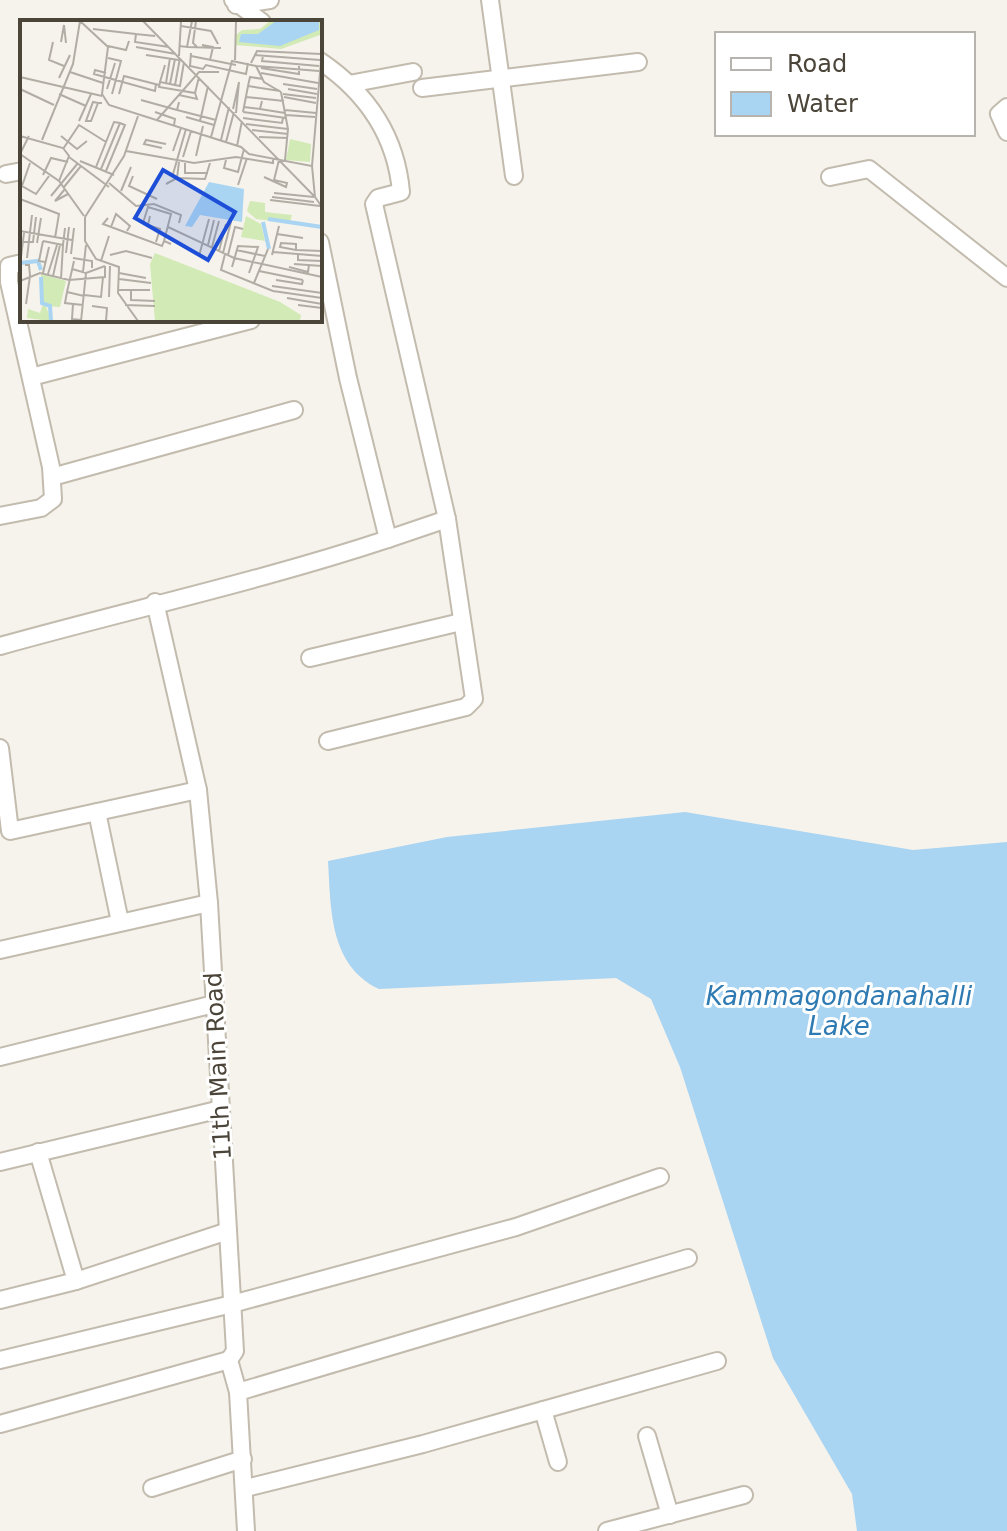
<svg xmlns="http://www.w3.org/2000/svg" width="1007" height="1531" font-family="'DejaVu Sans',sans-serif">
	<rect width="100%" height="100%" fill="#f6f3ec"/>
	<path fill="#a9d4f2" d="M685,812L913,850L1007,842V1531H857L852,1494L773,1358L680,1067L651,999L616,978L379,989C329,965 331,909 328,861L447,837Z"/>
	<g fill="none" stroke-linecap="round" stroke-linejoin="round">
		<g stroke="#c2bbae" stroke-width="20">
			<g id="minor">
				<path d="M233,0L262,22"/>
				<path d="M490,0L514,176"/>
				<path d="M236,5L270,0"/>
				<path d="M320,61C367,93 396,135 401,192L378,198L374,204L447,519L474,699L466,707L328,741"/>
				<path d="M349,84L413,72"/>
				<path d="M422,88L638,62"/>
				<path d="M1007,107L999,114L1007,132"/>
				<path d="M6,174L22,171"/>
				<path d="M830,177L869,169L1007,278"/>
				<path d="M31,377L251,320"/>
				<path d="M52,477L294,410"/>
				<path d="M0,516L41,508L53,499L51,467L9,282V266L22,263"/>
				<path d="M388,539L447,519"/>
				<path d="M155,602L198,790L209,903L235,1351L229,1360L238,1392L246,1531"/>
				<path d="M0,646C129,610 261,581 388,539L348,378L320,242"/>
				<path d="M310,658L461,622"/>
				<path d="M0,748L10,831L198,790"/>
				<path d="M97,812L120,922"/>
				<path d="M0,950L209,903"/>
				<path d="M0,1057L214,1004"/>
				<path d="M38,1152L76,1281"/>
				<path d="M0,1162L221,1109"/>
				<path d="M0,1300L76,1281L228,1231"/>
				<path d="M0,1360L232,1304L516,1227L660,1177"/>
				<path d="M238,1392L688,1258"/>
				<path d="M543,1410L558,1462"/>
				<path d="M0,1424L229,1360"/>
				<path d="M647,1436L670,1515"/>
				<path d="M152,1488L243,1459"/>
				<path d="M246,1488L423,1444L717,1361"/>
				<path d="M607,1531L744,1495"/>
			</g>
		</g>
		<use href="#minor" stroke="#fff" stroke-width="16"/>
	</g>
	<g text-anchor="middle" dominant-baseline="central" stroke-width="6" stroke-linejoin="round" paint-order="stroke">
		<g font-size="24" fill="#4b4439" stroke="#fff">
			<text transform="translate(218 1066) rotate(-93)">11th Main Road</text>
		</g>
		<g font-size="26" font-style="italic" fill="#2e7ab2" stroke="#fff">
			<text x="839" y="996">Kammagondanahalli<tspan x="839" dy="30">Lake</tspan></text>
		</g>
	</g>
	<g transform="translate(20 20)">
		<rect width="302" height="302" fill="#f6f3ec"/>
		<path d="M250,1H301L300,15L261,29L216,25V15L222,10L240,9ZM270,119L291,124L290,142L266,140ZM230,181L245,183V192L272,195L270,203L236,199L227,191ZM226,196L241,204L245,221L221,217ZM135,233L260,282L281,295L280,301H135L130,244ZM21,254L46,261L40,287L26,286L31,301L7,298L8,289L20,293L23,284Z" fill="#d2eab5"/>
		<path d="M256,1H299V10L260,26L219,22L221,14H238ZM189,162L224,169L222,202L180,195L172,207L165,206Z" fill="#a9d4f2"/>
		<path fill="none" stroke="#a9d4f2" stroke-width="4" d="M248,199L302,207M243,202L249,229M0,243L18,241L21,250M21,257L22,283L30,286L31,301"/>
		<path fill="none" stroke="#b2ada4" stroke-width="2" d="M60,1L88,27L82,74L89,85L221,127L229,134L292,146L295,177L302,187M123,1L295,177M176,1L173,23L177,27M161,6L191,11L198,24M73,9L116,14M135,16L116,14L115,22L149,27M33,22L29,40L44,46M41,22L44,5L46,23M182,25L193,27L190,40M88,26L106,30L109,21M159,26L167,27L172,1M116,27L156,34M167,27L201,28M171,33L170,46L183,49L186,45L226,54L228,43M126,35L159,40M234,35L300,40M159,36L161,1M171,36L216,45M243,36L242,41L299,46M88,38L101,41L92,74M215,40L216,1M231,43L237,31L301,34M145,45L140,62L155,65L160,38M236,46L299,51M241,48L279,54V46M50,52L83,63M86,53L75,50L74,54L135,71L136,64M241,53L298,63M0,57L82,76M39,58L50,35M243,59L230,57L228,66L260,71M140,62L139,67L175,73L179,57M146,63L150,38M150,64L155,39M263,64L297,69M155,65L160,66L164,42M0,69L34,85M87,69L95,43M268,69L297,74M261,72L268,109L265,140M39,74L66,86M99,74L104,56L139,65M263,74L296,78M159,75L177,79L175,73M226,77L264,81M264,77L296,83M121,80L157,90L159,82M78,83L71,101H66L73,82L78,83H82M224,87L240,89L242,81M213,89L219,62M240,89L265,93M157,90L196,100M265,90L296,93M135,92L155,99L154,105M223,92L266,98M223,92L228,66M216,93L219,62M266,95L295,97M166,97L194,105M223,98L262,103L263,98M137,100L179,52H199M59,101L71,74M180,101L188,66M226,104L268,109M232,110L268,114M0,116L43,128L49,136L39,161M9,116L0,134L39,161L64,196M41,116L57,129L67,121M191,117L212,41L236,46L244,62L261,72M239,117L268,118M22,120L53,44L60,1M201,120L209,87M206,122L214,92M217,126L222,101M142,128L124,124L126,120L146,124M43,129L59,105L86,122M106,131L174,143L216,137L253,143V138M153,131L161,108M176,136L183,106M49,137L89,167M163,137L171,111M206,140L204,148L218,152L224,129M60,141L94,155M10,143L2,166L16,174L29,156M165,143V153H188M292,146L302,29M76,147L94,102L100,103L105,105L86,151M81,149L100,103M153,154L166,109M23,155L31,138L48,142M113,156L109,166L137,179M244,157L266,167L267,163L254,160L259,140M157,158L185,159L190,143M89,163L116,186L134,184L161,195L159,203M146,164L157,158L159,142M218,165L227,138M44,167L61,146M45,169L35,181L48,174M101,171L111,147M254,173L294,177M31,176L58,143M252,177L294,182M0,179L39,194L35,218M250,180L300,186M130,196L128,205L140,209L136,222M65,197V221L76,239L99,247L98,273L118,301M65,197L104,136L118,96M88,198L83,204L142,226L144,221M123,203L128,187L151,194L144,221L151,224M91,207L96,194L110,206L107,211M148,207L214,238L302,257M0,211L52,220M257,214L283,218M23,221L43,225L45,208M23,221L19,241L25,242M3,222H13L16,197M17,223L21,198M188,225L194,200M192,227L199,201M216,230L245,236M276,230V224L261,223L260,227L276,230L302,231M199,231L206,204M253,232L302,236M46,233L49,207M203,233L211,202M51,234L54,208M205,234L201,250L253,271L302,278M90,235L106,231L132,238M208,235L215,207L223,209M252,235L259,206M278,235V240L302,241M179,236L189,199M1,237L4,213M7,238L12,195M53,238L72,241V248M54,241L47,272L64,276M81,241L89,216M274,244L302,246M5,245H9L10,256L6,284M212,247L218,226L238,227L229,253M269,247L288,252L289,245M52,249L66,253L85,246M239,251L283,260M63,252L66,225M23,253L29,227M99,253L126,258M28,254L37,225M33,256L40,225M41,259L43,225M99,259L131,263M256,260L282,264L283,260M0,261L20,253L49,260L85,257V246M234,263L248,229M252,266L302,273M98,270H130M111,271V280L135,281M47,272L45,283L63,285M64,275L81,277L83,257M89,277L90,246M267,278L302,284M53,284L52,299L61,300M105,285L135,286M278,285L302,288M72,286L87,288L86,301M61,301L66,253"/>
		<path fill="#1d4ed8" fill-opacity="0.15" stroke="#1d4ed8" stroke-width="4" d="M143,150L215,192L188,240L115,198Z"/>
		<rect width="302" height="302" fill="none" stroke="#4b4439" stroke-width="4"/>
	</g>
	<rect x="715" y="32" width="260" height="104" fill="#ffffff" stroke="#b7b4b0" stroke-width="2"/>
	<rect x="731" y="58" width="40" height="12" fill="#ffffff" stroke="#b7b4b0" stroke-width="2"/>
	<text x="787" y="72" font-size="24" fill="#4b4439">Road</text>
	<rect x="731" y="92" width="40" height="24" fill="#a9d4f2" stroke="#b7b4b0" stroke-width="2"/>
	<text x="787" y="112" font-size="24" fill="#4b4439">Water</text>
</svg>
